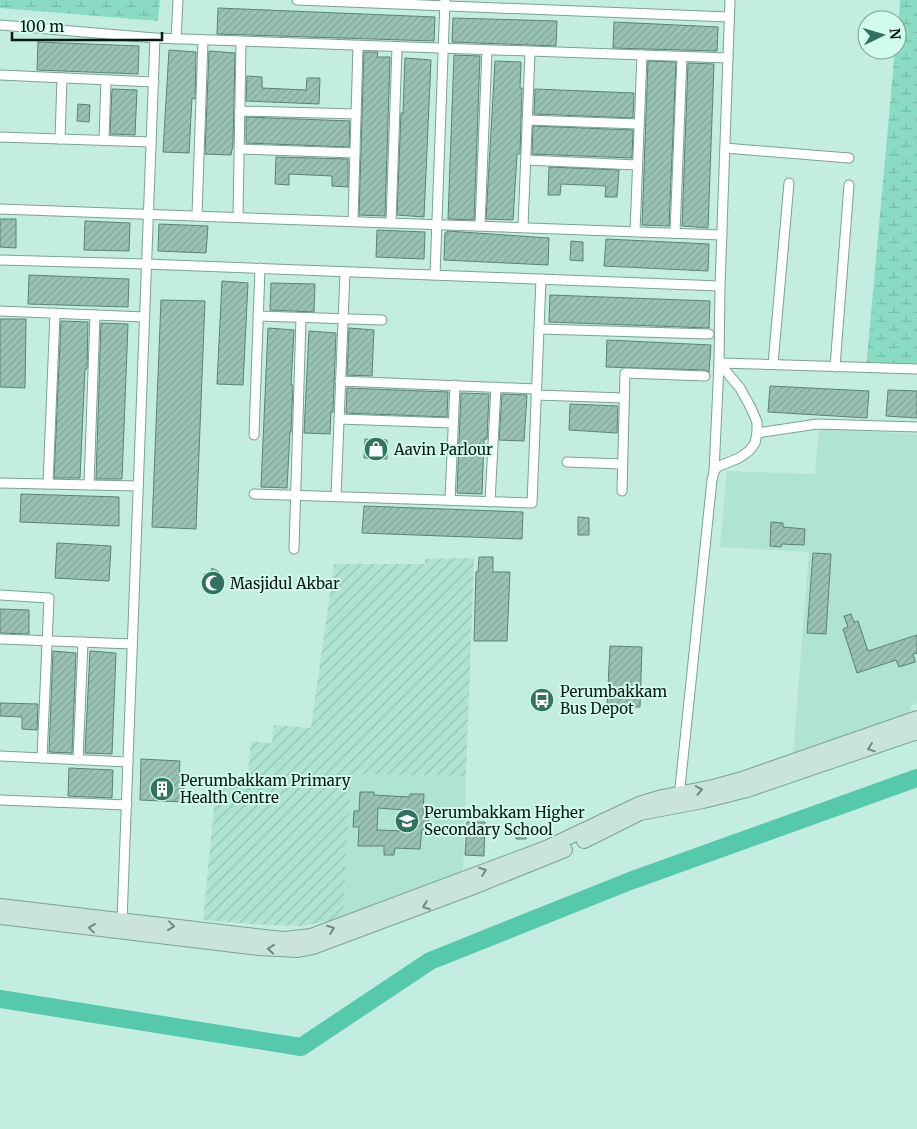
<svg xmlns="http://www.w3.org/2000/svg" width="917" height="1129" font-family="Merriweather,serif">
	<defs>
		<pattern id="industrial-furrows" width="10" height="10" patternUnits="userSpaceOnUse" patternTransform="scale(1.25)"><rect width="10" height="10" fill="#b0e3d3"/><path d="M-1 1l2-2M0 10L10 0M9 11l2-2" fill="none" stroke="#96c2b4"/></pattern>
		<pattern id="wetland-marsh" width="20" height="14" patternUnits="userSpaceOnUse" patternTransform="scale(1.25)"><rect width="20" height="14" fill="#8adbc4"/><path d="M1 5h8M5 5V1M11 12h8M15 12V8" fill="none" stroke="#76bba7"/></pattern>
		<pattern id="building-hatch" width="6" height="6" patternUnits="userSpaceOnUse" patternTransform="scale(1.25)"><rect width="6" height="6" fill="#99c2b5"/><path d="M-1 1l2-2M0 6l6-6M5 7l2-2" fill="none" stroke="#82a69b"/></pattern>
	</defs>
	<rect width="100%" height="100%" fill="#c3ede0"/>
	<g fill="#b0e3d3">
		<path d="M819,429L917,434V703L912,705L906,717L793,755L809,552L720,547L727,471L815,474Z"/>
		<path d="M351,774L466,776L463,871L343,918Z"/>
	</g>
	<path fill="url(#industrial-furrows)" d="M474,558L466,776L351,774L343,918L303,926L266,925L203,920L215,797L228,784L248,772L251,741L272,743L274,725L311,728L334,564H425V559Z"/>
	<g fill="url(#wetland-marsh)">
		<path d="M0,0H160L158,21L0,8Z"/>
		<path d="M900,0H917V374L866,369L895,50H897Z"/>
	</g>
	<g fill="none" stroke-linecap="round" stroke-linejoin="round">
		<path stroke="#56c8ab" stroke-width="18" d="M0,999L301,1047L430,961L630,881L917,778"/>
	</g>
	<g fill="url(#building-hatch)" stroke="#5b8276" fill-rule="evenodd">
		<path d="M218,8L435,17L434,41L217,34Z"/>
		<path d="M453,18L557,21L556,46L452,42Z"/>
		<path d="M614,22L718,27L717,51L613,48Z"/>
		<path d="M38,42L139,46L138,74L37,70Z"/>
		<path d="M169,50L196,52L195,99L192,98L189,153L163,152Z"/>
		<path d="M209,51L235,53L233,144L231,155L205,154Z"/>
		<path d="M364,52H378L377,57H390L385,216L359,215Z"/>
		<path d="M454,55L480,56L474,220L448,219Z"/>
		<path d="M405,58L431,60L424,217L397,215L401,113H403Z"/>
		<path d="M495,61L521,62L520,88H522L520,154H517L513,220L486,219Z"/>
		<path d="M648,61L676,62L669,226L642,225Z"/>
		<path d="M688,63L714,64L708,228L682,226Z"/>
		<path d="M247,76L262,77V88L306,90L307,78H320L319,104L246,101Z"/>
		<path d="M112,89L137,90L135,135L110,134Z"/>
		<path d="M535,89L634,93L633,118L534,114Z"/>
		<path d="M78,104L90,105L89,122L77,121Z"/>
		<path d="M246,117L350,121L349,147L246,143Z"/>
		<path d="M533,126L633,130L632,158L532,154Z"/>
		<path d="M276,157L348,159V187L332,186V176L289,174V185L275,184Z"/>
		<path d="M549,167L619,170L617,197H605L606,186L561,184L560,195H548Z"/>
		<path d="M0,219H16V248L0,247Z"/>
		<path d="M85,221L130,223L129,251L84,250Z"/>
		<path d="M159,224L208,226L206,253L158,251Z"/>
		<path d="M377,230L425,232L424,259L376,257Z"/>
		<path d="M447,231L549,238L548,265L444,260L445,233H447Z"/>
		<path d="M606,239L709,244L708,271L604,266Z"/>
		<path d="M571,241L583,242V261L570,260Z"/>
		<path d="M29,275L129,279L128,307L28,304Z"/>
		<path d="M222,281L248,283L243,385L217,384Z"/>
		<path d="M271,283L315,284L314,312L270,310Z"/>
		<path d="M550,295L710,301L709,328L549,322Z"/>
		<path d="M161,300L205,301L196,529L152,527Z"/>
		<path d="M0,319H26L25,388L0,387Z"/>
		<path d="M61,321L88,322L87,369H85L80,478H54Z"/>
		<path d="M101,323L128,324L122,479H96Z"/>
		<path d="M268,328L294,330L291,385H293L291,432H290L287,488L261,487Z"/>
		<path d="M349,328L374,330L372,376L347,375Z"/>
		<path d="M309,331L336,333L333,412H331L330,434L304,433Z"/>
		<path d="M607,340L711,345L709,372L705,370L606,367Z"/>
		<path d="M770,386L869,391L867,418L768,412Z"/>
		<path d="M347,388L448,392L447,417L346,413Z"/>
		<path d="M888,390L917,391V418L886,416Z"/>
		<path d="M461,393L489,394L487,439H484L482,494L457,493Z"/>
		<path d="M502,394L527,395L524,441L499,440Z"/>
		<path d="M570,404L618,406L617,433L569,430Z"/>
		<path d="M365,439L387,440V459L364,458Z"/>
		<path d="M21,494L119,497V526L20,522Z"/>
		<path d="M364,506L523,512L522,539L362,533Z"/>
		<path d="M578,517L589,518V535H578Z"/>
		<path d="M771,522L783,523V527L805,529L804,545L782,544L781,547L770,546Z"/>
		<path d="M57,543L111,546L109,581L55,578Z"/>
		<path d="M813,553L831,554L826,634L807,633Z"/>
		<path d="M479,557H493V572H510L507,641H474L476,572H478Z"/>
		<path d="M212,568L219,572L221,591L206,592L204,574H210Z"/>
		<path d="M0,609L29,610V634L0,633Z"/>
		<path d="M851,614L854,622L858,621L868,651L917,635V653L913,654L915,662L899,667L896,660L857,673L843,629L848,627L844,616Z"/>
		<path d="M610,646L642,647L640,707H607Z"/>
		<path d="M53,651L76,653L72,753L49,752Z"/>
		<path d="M90,651L116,653L112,754L85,753Z"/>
		<path d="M0,703L38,704L37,730L22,729V717L0,716Z"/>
		<path d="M141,759L180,761L179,777L184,778L183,802L140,800Z"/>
		<path d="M69,768L113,770L112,798L68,796Z"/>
		<path d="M360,792H374V795L409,797L410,794H424L423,813L429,814L428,830L422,829L420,849L395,848L394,855H384V846H358L359,827H353L354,811H359ZM378,808L406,810L405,831L377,830Z"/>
		<path d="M467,822H485L484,856L465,855Z"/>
		<path d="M517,827L526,828V839H516Z"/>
	</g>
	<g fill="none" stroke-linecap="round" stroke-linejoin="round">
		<g stroke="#7aa295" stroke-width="11">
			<g id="street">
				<path d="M297,0L729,17"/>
				<path d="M0,25L155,38L728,58"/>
				<path d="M176,39L178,0"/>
				<path d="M0,75L154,82"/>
				<path d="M240,111L356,114"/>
				<path d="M527,120L639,124"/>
				<path d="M0,137L151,142"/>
				<path d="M60,139L62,78"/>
				<path d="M104,140L106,80"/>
				<path d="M725,148L849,158"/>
				<path d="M239,149L355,153"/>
				<path d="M526,160L637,165"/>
				<path d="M0,209L722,235"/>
				<path d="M197,215L203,40"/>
				<path d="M238,216L241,42"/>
				<path d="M353,220L358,46"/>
				<path d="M391,222L397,48"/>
				<path d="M480,225L487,51"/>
				<path d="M523,227L530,52"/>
				<path d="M635,231L642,55"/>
				<path d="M675,233L682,57"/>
				<path d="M0,260L146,264L720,286"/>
				<path d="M435,275L445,0"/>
				<path d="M0,311L144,317"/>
				<path d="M258,316L382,320"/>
				<path d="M539,329L709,334"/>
				<path d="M773,364L789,183"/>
				<path d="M835,367L849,185"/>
				<path d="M340,381L536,389"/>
				<path d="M536,395L624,398"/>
				<path d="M339,419L453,423"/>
				<path d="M757,433L817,424L917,427"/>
				<path d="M254,435L260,268"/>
				<path d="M567,462L622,464"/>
				<path d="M714,472L719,363L917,369"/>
				<path d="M0,483L138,486"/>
				<path d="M48,484L55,313"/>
				<path d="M89,485L95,315"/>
				<path d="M622,491L625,373L705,376"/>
				<path d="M254,494L532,503L541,279"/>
				<path d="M336,496L345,272"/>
				<path d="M450,500L455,385"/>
				<path d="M490,502L496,387"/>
				<path d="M294,549L301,318"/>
				<path d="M0,595L49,598L42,758"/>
				<path d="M0,639L132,644"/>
				<path d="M0,756L128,762"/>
				<path d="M78,760L83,642"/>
				<path d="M679,797L712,480L714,472L717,467L739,458L749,451L755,443L757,433V422L751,408L740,388L719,363L720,286L730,0"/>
				<path d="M0,800L127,805"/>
				<path d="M122,921L155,38"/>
			</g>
		</g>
		<g stroke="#7aa295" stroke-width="16">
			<g id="secondary">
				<path d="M584,841L640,813L703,801L747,790L917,732"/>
				<path d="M0,906L264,937L284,939L311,936L546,848L639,804L662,797L713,787L742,779L917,718"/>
				<path d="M0,917L259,948L298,950L313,947L471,888L565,850"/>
			</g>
		</g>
		<use href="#street" stroke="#fff" stroke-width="9"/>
		<use href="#secondary" stroke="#c8e4dd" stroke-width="14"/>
	</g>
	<defs><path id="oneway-chevron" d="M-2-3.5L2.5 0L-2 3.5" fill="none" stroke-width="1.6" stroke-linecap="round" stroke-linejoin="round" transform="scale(1.25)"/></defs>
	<g stroke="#718882">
		<use href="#oneway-chevron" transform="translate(871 748) rotate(161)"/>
		<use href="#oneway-chevron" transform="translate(699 790) rotate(-11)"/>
		<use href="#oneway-chevron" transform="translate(483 871) rotate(-20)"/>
		<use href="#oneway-chevron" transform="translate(426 906) rotate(159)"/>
		<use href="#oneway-chevron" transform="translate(171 926) rotate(7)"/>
		<use href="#oneway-chevron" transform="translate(92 928) rotate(-173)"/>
		<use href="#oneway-chevron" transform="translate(331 929) rotate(-21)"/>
		<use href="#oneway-chevron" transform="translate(271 949) rotate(-175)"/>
	</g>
	<defs>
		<g id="shop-disc" transform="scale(1.25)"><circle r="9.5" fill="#327261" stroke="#d0fbed"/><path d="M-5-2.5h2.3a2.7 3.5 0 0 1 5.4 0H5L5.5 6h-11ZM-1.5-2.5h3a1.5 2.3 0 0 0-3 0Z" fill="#fff"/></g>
		<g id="mosque-disc" transform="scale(1.25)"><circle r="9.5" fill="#327261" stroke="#d0fbed"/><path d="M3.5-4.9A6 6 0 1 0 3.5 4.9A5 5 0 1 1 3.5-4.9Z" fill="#fff"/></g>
		<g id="bus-disc" transform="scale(1.25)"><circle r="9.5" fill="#327261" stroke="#d0fbed"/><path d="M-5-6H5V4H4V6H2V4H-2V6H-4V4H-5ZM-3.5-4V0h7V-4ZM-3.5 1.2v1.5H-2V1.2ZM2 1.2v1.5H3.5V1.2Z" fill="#fff"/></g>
		<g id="building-disc" transform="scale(1.25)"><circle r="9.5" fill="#327261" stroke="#d0fbed"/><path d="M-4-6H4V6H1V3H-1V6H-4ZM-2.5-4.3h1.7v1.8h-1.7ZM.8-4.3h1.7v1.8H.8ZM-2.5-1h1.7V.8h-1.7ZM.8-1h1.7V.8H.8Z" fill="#fff"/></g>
		<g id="school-disc" transform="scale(1.25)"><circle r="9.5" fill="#327261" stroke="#d0fbed"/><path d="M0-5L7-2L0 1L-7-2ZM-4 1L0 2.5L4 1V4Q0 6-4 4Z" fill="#fff"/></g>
	</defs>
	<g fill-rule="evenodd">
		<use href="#shop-disc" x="376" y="449"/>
		<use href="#mosque-disc" x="213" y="583"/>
		<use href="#bus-disc" x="542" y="700"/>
		<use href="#building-disc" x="162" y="789"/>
		<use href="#school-disc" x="407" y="821"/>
	</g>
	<g text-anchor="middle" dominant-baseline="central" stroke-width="4" stroke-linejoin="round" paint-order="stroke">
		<g font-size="15" fill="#071712" stroke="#d0fbed" text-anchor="start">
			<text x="394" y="449">Aavin Parlour</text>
			<text x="230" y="583">Masjidul Akbar</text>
			<text x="560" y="691">Perumbakkam<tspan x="560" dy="17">Bus Depot</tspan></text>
			<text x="180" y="780">Perumbakkam Primary<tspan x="180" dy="17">Health Centre</tspan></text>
			<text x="424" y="812">Perumbakkam Higher<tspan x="424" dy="17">Secondary School</tspan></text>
		</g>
	</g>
	<g transform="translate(882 35) rotate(85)"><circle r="24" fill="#d0fbed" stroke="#80a095"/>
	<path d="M0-4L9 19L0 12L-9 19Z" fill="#327261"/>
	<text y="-8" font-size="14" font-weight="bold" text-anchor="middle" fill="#071712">N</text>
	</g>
	<path d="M12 32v8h150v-8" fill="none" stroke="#071712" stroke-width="2.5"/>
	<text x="20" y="32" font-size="15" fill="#071712" stroke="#d0fbed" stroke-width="4" paint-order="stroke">100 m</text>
</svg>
